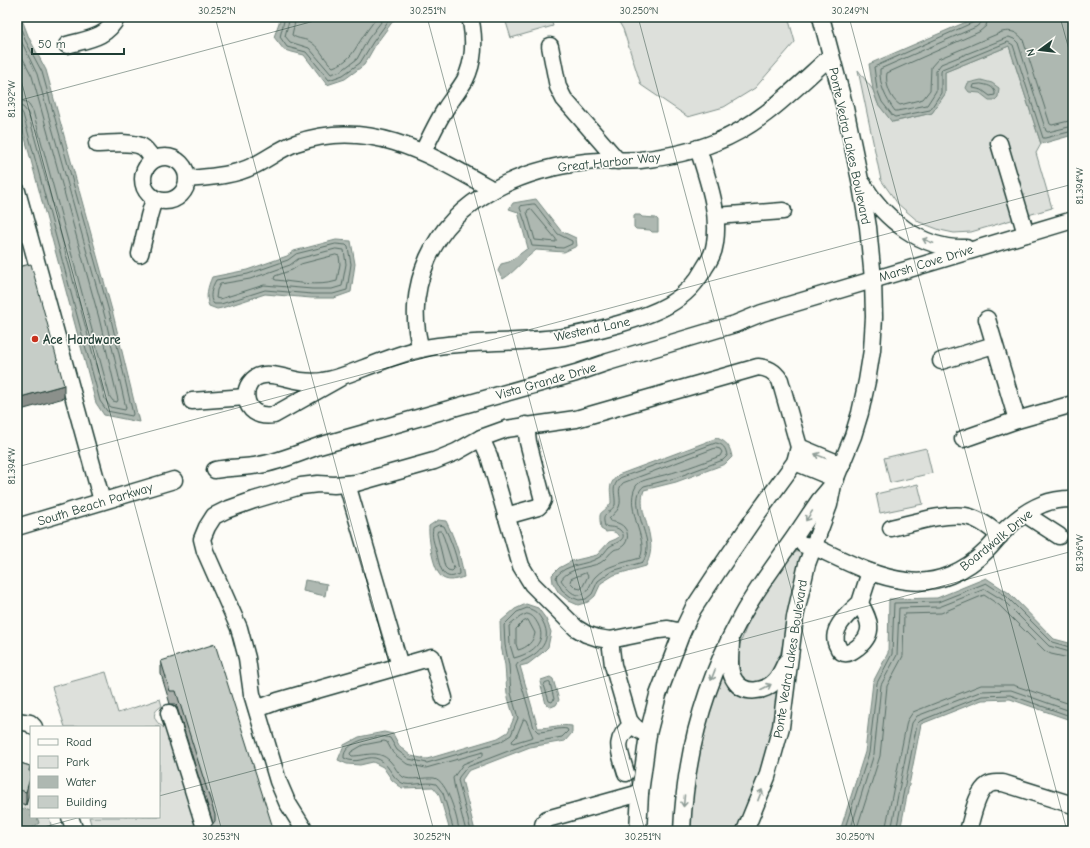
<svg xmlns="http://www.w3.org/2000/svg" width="1090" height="848" font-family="'Comic Neue',sans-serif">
	<rect width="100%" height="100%" fill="#fdfcf7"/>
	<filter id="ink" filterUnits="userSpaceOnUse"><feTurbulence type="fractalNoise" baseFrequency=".025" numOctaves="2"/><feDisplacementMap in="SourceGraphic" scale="8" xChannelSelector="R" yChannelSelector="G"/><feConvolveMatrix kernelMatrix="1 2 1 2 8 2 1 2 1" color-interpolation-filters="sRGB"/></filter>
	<g filter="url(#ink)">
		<g fill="#dde0db" stroke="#7e8e88">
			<path d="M512,17H550L553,26L511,38L505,19Z"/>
			<path d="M616,17H788L795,42L755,88L724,107L688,117L641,85L623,29Z"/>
			<path d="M1009,46L1041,144L1036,153L1052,208L971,232L954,233L940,230L919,222L898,204L881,180L858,70L873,90L878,104L893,122L932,113L945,94V72Z"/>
			<path d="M926,448L932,473L890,483L884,458Z"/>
			<path d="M918,484L923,504L880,513L876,494Z"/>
			<path d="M807,549L777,667L768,681L752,684L741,679L737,672L736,654L747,626L752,607L789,557L796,552Z"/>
			<path d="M722,664L728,682L780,683L775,733L741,831H686L690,778Z"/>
			<path d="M106,672L118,713L160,699L162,706C148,714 156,723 166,729L198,831H93L89,817H159V727H65L52,687Z"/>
			<path d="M31,788V817H49L51,825L48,831H17V802L26,805Z"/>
		</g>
		<g fill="#aeb8b1" stroke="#75877f">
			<path d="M17,17H21L29,38L46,70L113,314L139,422L104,415L96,403L17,108Z"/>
			<path d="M281,17H394L393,21L376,44L364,65L345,79L327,85L304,55L284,50L274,37Z"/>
			<path d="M998,17H1073V135L1041,144L1009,46L945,72V94L932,113L892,122L878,104L873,90L869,64L973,19H991Z"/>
			<path d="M981,80L992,83L999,88L998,97L995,100H989L980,93L969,92L966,88L968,83Z"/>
			<path d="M536,199L561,231L576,238L577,246L564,252L536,250C524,259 516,271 503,279L498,271L501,264L509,262L528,248L518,212L509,209L513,203Z"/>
			<path d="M634,215H640L642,217L656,218L658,220V232H652L650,230L636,229L634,227Z"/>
			<path d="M336,240L351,241L355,264L351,292L334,298H311L265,294L222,308L217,309L209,306C205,297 208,286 212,277L247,270L287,256L294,251Z"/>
			<path d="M717,438C727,442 730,446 732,457L725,464L676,482L644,490C638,507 648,522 650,539C652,549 650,557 646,566L614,575L601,583L595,596L588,602L578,605L569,601L559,593L553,583L552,575L559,568L572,561L597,555L609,542L616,539L619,537C616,531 612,531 606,532L601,529C598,507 601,517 611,503C611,489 607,486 618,475Z"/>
			<path d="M438,520L446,521C455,539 461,557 464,577C457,579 450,582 443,578C433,572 428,537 429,526Z"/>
			<path d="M986,578L1009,593L1054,639L1073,644V721L1010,699L982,700L921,724L900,831H840L865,752L873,682L888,653L889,599L937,598Z"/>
			<path d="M305,580L327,584L325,596L303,591Z"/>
			<path d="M526,604L538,608L546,619L551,632L548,647L542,653L528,664L520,666L538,728C550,728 560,724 572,726V733L565,741L530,747L468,771L462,780L475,831H450L439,794L433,787L402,788L392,780L383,767L373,762L360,765L347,764L338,760L344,745L359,737L384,732L393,734L400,747L411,756L427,759L498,738L508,732L514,718L507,694L505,665L501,646L500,622L515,609Z"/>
			<path d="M550,677L553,679L559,700L556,705L551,707L546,704L540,682L541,680Z"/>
			<path d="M17,807L31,811V817H37L39,823L33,827L32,830L17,826Z"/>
		</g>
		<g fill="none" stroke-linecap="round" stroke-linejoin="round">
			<g stroke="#586e66" stroke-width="1">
				<path d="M285,17L280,37L287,47L306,52L329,80L343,75L360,63L373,42L389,20L390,17"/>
				<path d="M290,17L285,36L290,42L309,48L331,74L341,71L357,59L368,39L385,17"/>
				<path d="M296,17L292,35C298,40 306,38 312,43C321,49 325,61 333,67C351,61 354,50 364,35C368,29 373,23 377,17"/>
				<path d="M977,17V20L974,22L874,67L877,89L882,102L893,116L895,117L930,110L941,93V72L942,69L1008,42L1013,45L1043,138H1045L1073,131"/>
				<path d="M982,17L981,23L976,27L880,69C879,85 886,99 895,111H897L927,105L936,91V71L941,64L1009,37L1014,39L1018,43L1046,131L1048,132L1073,126"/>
				<path d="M988,17L986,26L979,32L887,73C885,83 890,99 900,105L923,99L930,90L931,67L938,59L1002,32C1011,30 1018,32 1023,40L1050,124L1052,125L1073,120"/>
				<path d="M17,32L37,74L105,317L126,408L125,410L110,407L105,399L28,113L23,107L17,106"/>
				<path d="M17,47L32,76L99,318L118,400L117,402L113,401L110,397L33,111L27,102L17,100"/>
				<path d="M981,84C987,85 993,86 995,92V95L990,96L982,90L973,88L974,85Z"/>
				<path d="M17,111H21L23,114L100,401L107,411L132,416L133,414L110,315L42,72L25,40L17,17"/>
				<path d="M533,204H535L558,234L572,241V244L563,248L532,246L525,222L520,208L521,206Z"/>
				<path d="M531,209L556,239V242L535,240L527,212L528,210Z"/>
				<path d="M336,244L346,245L348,247L351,264L347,290L333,294H312L265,290L221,304H214C208,298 212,287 216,280L248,274L288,260L296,254Z"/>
				<path d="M336,249L344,250L346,264L342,286L332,289H312L264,285L220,299L216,298L217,290L220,284L250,279L290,265L298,259Z"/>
				<path d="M336,255L339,256L340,264L337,281C318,287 295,282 276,280L274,279L275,276L292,270L301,264Z"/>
				<path d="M716,443C723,444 726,448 727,456L723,460L675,478L644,486C630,496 643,525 646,538C648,546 647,555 643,562L612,571L598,581L592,594L586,599L579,600L571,597L562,590L557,581L556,577C566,563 585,566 598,558C603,556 606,550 609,547C614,543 630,540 620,530C615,526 610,528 605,526C601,511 608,516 615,505C616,493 610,488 620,478Z"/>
				<path d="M716,448L720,449L722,452L720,456C699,464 678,472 656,477C650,479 640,480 636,486C629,498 634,513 637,525C640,535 645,548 640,558C624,563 606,565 595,577C590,582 589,595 579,595C571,595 565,586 561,580C569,567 589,568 600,563C606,560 609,553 614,550C615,549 618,549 620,548C628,544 630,534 624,527C620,523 615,522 610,521L609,519C612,515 617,512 619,507C623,498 615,490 623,483Z"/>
				<path d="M439,525L444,526C450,538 459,560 459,574C441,584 439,562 436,550C434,543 431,536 433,528Z"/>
				<path d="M438,531H441L444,538L454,569L452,571L448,570L445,567L437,534Z"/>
				<path d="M586,573L588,576L583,586L581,589L576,588L570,582L571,579Z"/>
				<path d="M527,614C533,615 535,619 538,624C548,643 530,654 514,658L510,645L509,626L520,617Z"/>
				<path d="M528,620L535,633C534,641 527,648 518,650L516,644V629L523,622Z"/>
				<path d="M548,682L550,683L554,699L552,702L549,701L544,685L545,683Z"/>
				<path d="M524,719L526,720L533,737L513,743L512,741L516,737Z"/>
				<path d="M454,831L443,793L436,784C426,781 409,787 402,783C390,777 389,761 375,758C365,756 357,765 344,758C342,742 378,733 390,738L397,750L409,759L427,763L500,742L511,735L518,718L511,693L509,665L505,645L504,625L517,612L527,608C536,611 538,613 543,622C554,643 536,656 518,663L516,666L534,728L538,732C547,732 560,727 567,729L568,731L562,737L529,743L467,767L459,777L458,780L471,831"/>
				<path d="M459,831C458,819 447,780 434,778C426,777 409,781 403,777C397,773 395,766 390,761C378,749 366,756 352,756L350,754L351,752L363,745L384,741L387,742L393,753L407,764L426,768L483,752V756L463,764L453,778L455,790L466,831"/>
				<path d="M844,831L869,753L877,683L892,654L894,603L938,602L986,583L1006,596L1052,642L1073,648"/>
				<path d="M850,831L874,754L881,685L897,655L899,608L939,607L985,589L1003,600L1049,646L1073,653"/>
				<path d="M856,831L880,756L887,686L903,656L904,614L941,613L984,595L999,605L1045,651L1051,654L1073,659"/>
				<path d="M885,831L907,721L913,712L981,685H1013L1073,705"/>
				<path d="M891,831L912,723L917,716L982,691L1011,690L1073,712"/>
				<path d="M896,831L917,724L920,721L982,696L1010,695L1073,717"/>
			</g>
			<g stroke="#1f3d34" stroke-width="19">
				<g id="minor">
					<path d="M67,45C88,39 107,38 117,17"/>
					<path d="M550,46L558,87L564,99L618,161"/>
					<path d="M999,143L1026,234"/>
					<path d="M97,144C109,144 130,141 141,146C147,149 150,155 153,160"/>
					<path d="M423,152C430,137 437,122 446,108C452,99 459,90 465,80C475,60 475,39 470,17"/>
					<circle cx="165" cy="179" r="22"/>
					<path d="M188,179C210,177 233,176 253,166C268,159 281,148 296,143C370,117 431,155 493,190"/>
					<path d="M862,183C884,219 922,250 966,248"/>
					<path d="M17,191L102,501"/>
					<path d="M716,216L783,211"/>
					<path d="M140,254L149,216L154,199"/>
					<path d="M987,319L1017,420"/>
					<path d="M421,349C412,319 415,287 428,258C455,197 523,169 586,162C604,160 622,161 640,160C666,157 692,152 716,142C761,125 796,87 831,56"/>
					<path d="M941,361L994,345"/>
					<path d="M340,378L274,415C240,421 238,378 264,375C272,374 279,376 287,378C298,381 311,383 323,381C337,379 351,373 364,368C388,359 412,349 438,346C480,341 522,343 564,337C583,334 601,329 619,324C654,314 687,302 705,267C710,260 714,251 715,243C720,211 707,178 698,148"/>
					<path d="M192,401L246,397"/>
					<path d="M481,438L489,456L521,566L532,584L576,628L586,634L598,638L610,640L659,630L668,629L682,632"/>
					<path d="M963,439L1017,420L1073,404"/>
					<path d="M799,447L842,465"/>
					<path d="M795,462L836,479"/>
					<path d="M215,470C230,467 244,468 259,465C279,462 299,453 319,446L576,373L608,362L735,324L762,313L1073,220"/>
					<path d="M347,484L400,666"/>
					<path d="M1025,514L1059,536"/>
					<path d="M506,516L538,507L541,504L543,500L528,442L526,425"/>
					<path d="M17,527L174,480"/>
					<path d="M891,528C913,523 943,513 965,516C978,518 990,527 1000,536"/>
					<path d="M804,545L813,546C843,560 873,577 907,581C937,585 966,571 987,550C993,544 999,536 1005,530C1015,520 1030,509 1043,504C1052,500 1063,499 1073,499"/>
					<path d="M860,603C849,613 828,630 838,647C839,650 841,652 844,653C849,654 854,650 858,647C876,632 869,620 860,603L870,572"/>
					<path d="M610,640L613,665L629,720C634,728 640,732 648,734"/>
					<path d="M731,641C731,652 727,670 735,681C744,695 765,692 775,681C780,676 783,668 786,662"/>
					<path d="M257,709L278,701L432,657L444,698"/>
					<path d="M169,713L206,831"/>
					<path d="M17,721L30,723L34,727"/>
					<path d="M626,773C620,752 612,740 632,725"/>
					<path d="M70,817L75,831"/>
					<path d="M305,831L287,802L278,781L252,694L247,658L239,628L205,551L202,539L207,527L214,516L226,510L254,500L301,486L318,484L334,485L356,483L434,461L456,452L481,438L506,429L576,419L758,367C768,368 774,371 780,380L799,447L795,462L755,517L718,571L693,609L682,632L658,695L648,734L640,793L638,831"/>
					<path d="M544,831C542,825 543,823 547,819L640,793"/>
					<path d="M682,831C685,756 704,685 740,619C752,596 768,575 783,553C796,536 807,518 819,501L830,488"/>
					<path d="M745,831L767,777L781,727L795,617L807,564L829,505L833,485L853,436L860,413L867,381L872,350L874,317L873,279L868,227L860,180L845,108L821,17"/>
					<path d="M968,831C972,819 976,792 988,785C992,782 997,783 1003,783L1073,805"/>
				</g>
			</g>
			<use href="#minor" stroke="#fdfcf7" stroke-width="16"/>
		</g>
		<g fill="#aab0ab" stroke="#1f3d34">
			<path d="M161,661L274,831H211V826L213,823L176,704H170L161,674Z"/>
			<path d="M17,762L30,766L26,805L17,802Z"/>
		</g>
		<g fill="#8b908b" stroke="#1f3d34">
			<path d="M64,385V398L17,411V398Z"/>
			<path d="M30,766L31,788L26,805V792L29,771Z"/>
		</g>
		<g fill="#c6cdc7" stroke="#1f3d34">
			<path d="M31,264L64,385L17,398V267Z"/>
			<path d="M215,644L274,831H213L211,826L215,821V815L176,691H170L161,661Z"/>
			<path d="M17,762L30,766L29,771L31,772V775L26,792L17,789Z"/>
			<path d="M62,829V831H55Z"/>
		</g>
		<defs><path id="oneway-shaft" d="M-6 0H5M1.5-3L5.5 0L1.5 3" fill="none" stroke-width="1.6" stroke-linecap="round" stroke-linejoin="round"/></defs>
		<g stroke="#8e9c96">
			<use href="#oneway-shaft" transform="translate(928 241) rotate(-158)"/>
			<use href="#oneway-shaft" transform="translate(820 456) rotate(-158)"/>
			<use href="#oneway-shaft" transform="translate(809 516) rotate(124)"/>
			<use href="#oneway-shaft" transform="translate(713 675) rotate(111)"/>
			<use href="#oneway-shaft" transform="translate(766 687) rotate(-27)"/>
			<use href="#oneway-shaft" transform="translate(760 795) rotate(-69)"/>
			<use href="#oneway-shaft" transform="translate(684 801) rotate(95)"/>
		</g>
	</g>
	<path fill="none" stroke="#1f3d34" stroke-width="1" stroke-opacity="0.45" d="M215,17L434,831M427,17L645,831M638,17L856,831M849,17L1067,831M1060,17L1073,64M17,65L222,831M17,101L329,17M17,467L1073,184M159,796L1073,551M29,831L81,817"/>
	<circle fill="#c8321e" stroke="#fdfcf7" stroke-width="1.5" cx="35" cy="339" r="4"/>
	<g text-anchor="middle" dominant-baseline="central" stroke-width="3" stroke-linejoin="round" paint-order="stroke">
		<g font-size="13" fill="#1f3d34" stroke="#fdfcf7">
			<text transform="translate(850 146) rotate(78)">Ponte Vedra Lakes Boulevard</text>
			<text transform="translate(609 162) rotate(-6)">Great Harbor Way</text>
			<text transform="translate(926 263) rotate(-17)">Marsh Cove Drive</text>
			<text transform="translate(592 329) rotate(-12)">Westend Lane</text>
			<text transform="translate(546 381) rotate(-16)">Vista Grande Drive</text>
			<text transform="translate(95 504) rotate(-17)">South Beach Parkway</text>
			<text transform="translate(996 540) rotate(-39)">Boardwalk Drive</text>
			<text transform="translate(790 659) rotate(-81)">Ponte Vedra Lakes Boulevard</text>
		</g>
		<g font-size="13" font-weight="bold" fill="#1f3d34" stroke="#fdfcf7" text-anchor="start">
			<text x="43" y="339">Ace Hardware</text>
		</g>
	</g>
	<rect width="1090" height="848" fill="none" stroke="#fdfcf7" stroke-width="44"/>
	<rect x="30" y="726" width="130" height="92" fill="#fdfcf7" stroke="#a4b0a9"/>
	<rect x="38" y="739" width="20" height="6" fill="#fdfcf7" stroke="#a4b0a9"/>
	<text x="66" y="746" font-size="12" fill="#1f3d34">Road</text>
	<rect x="38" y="756" width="20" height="12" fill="#dde0db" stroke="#a4b0a9"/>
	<text x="66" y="766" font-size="12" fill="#1f3d34">Park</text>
	<rect x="38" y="776" width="20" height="12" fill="#aeb8b1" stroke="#a4b0a9"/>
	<text x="66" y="786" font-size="12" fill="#1f3d34">Water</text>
	<rect x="38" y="796" width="20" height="12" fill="#c6cdc7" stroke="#a4b0a9"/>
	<text x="66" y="806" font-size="12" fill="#1f3d34">Building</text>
	<g transform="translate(1040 50) rotate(255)" stroke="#fdfcf7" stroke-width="3" paint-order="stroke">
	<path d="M0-3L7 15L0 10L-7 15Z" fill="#1f3d34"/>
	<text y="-6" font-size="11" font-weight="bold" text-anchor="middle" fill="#1f3d34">N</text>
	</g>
	<path d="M32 48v6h92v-6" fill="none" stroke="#1f3d34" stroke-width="2"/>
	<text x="38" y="48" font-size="12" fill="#1f3d34" stroke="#fdfcf7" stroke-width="3" paint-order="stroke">50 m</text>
	<rect x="22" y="22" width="1046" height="804" fill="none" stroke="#1f3d34" stroke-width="1.5"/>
	<g font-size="10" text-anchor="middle" fill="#1f3d34">
		<text x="217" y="14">30.252°N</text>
		<text x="428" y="14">30.251°N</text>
		<text x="639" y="14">30.250°N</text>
		<text x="850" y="14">30.249°N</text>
		<text transform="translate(11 99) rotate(-90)" y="4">81.392°W</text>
		<text transform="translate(1079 186) rotate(-90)" y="4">81.394°W</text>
		<text transform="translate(11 466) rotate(-90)" y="4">81.394°W</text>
		<text transform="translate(1079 553) rotate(-90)" y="4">81.396°W</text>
		<text x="221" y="840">30.253°N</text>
		<text x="432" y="840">30.252°N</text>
		<text x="643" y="840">30.251°N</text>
		<text x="855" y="840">30.250°N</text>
	</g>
</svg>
